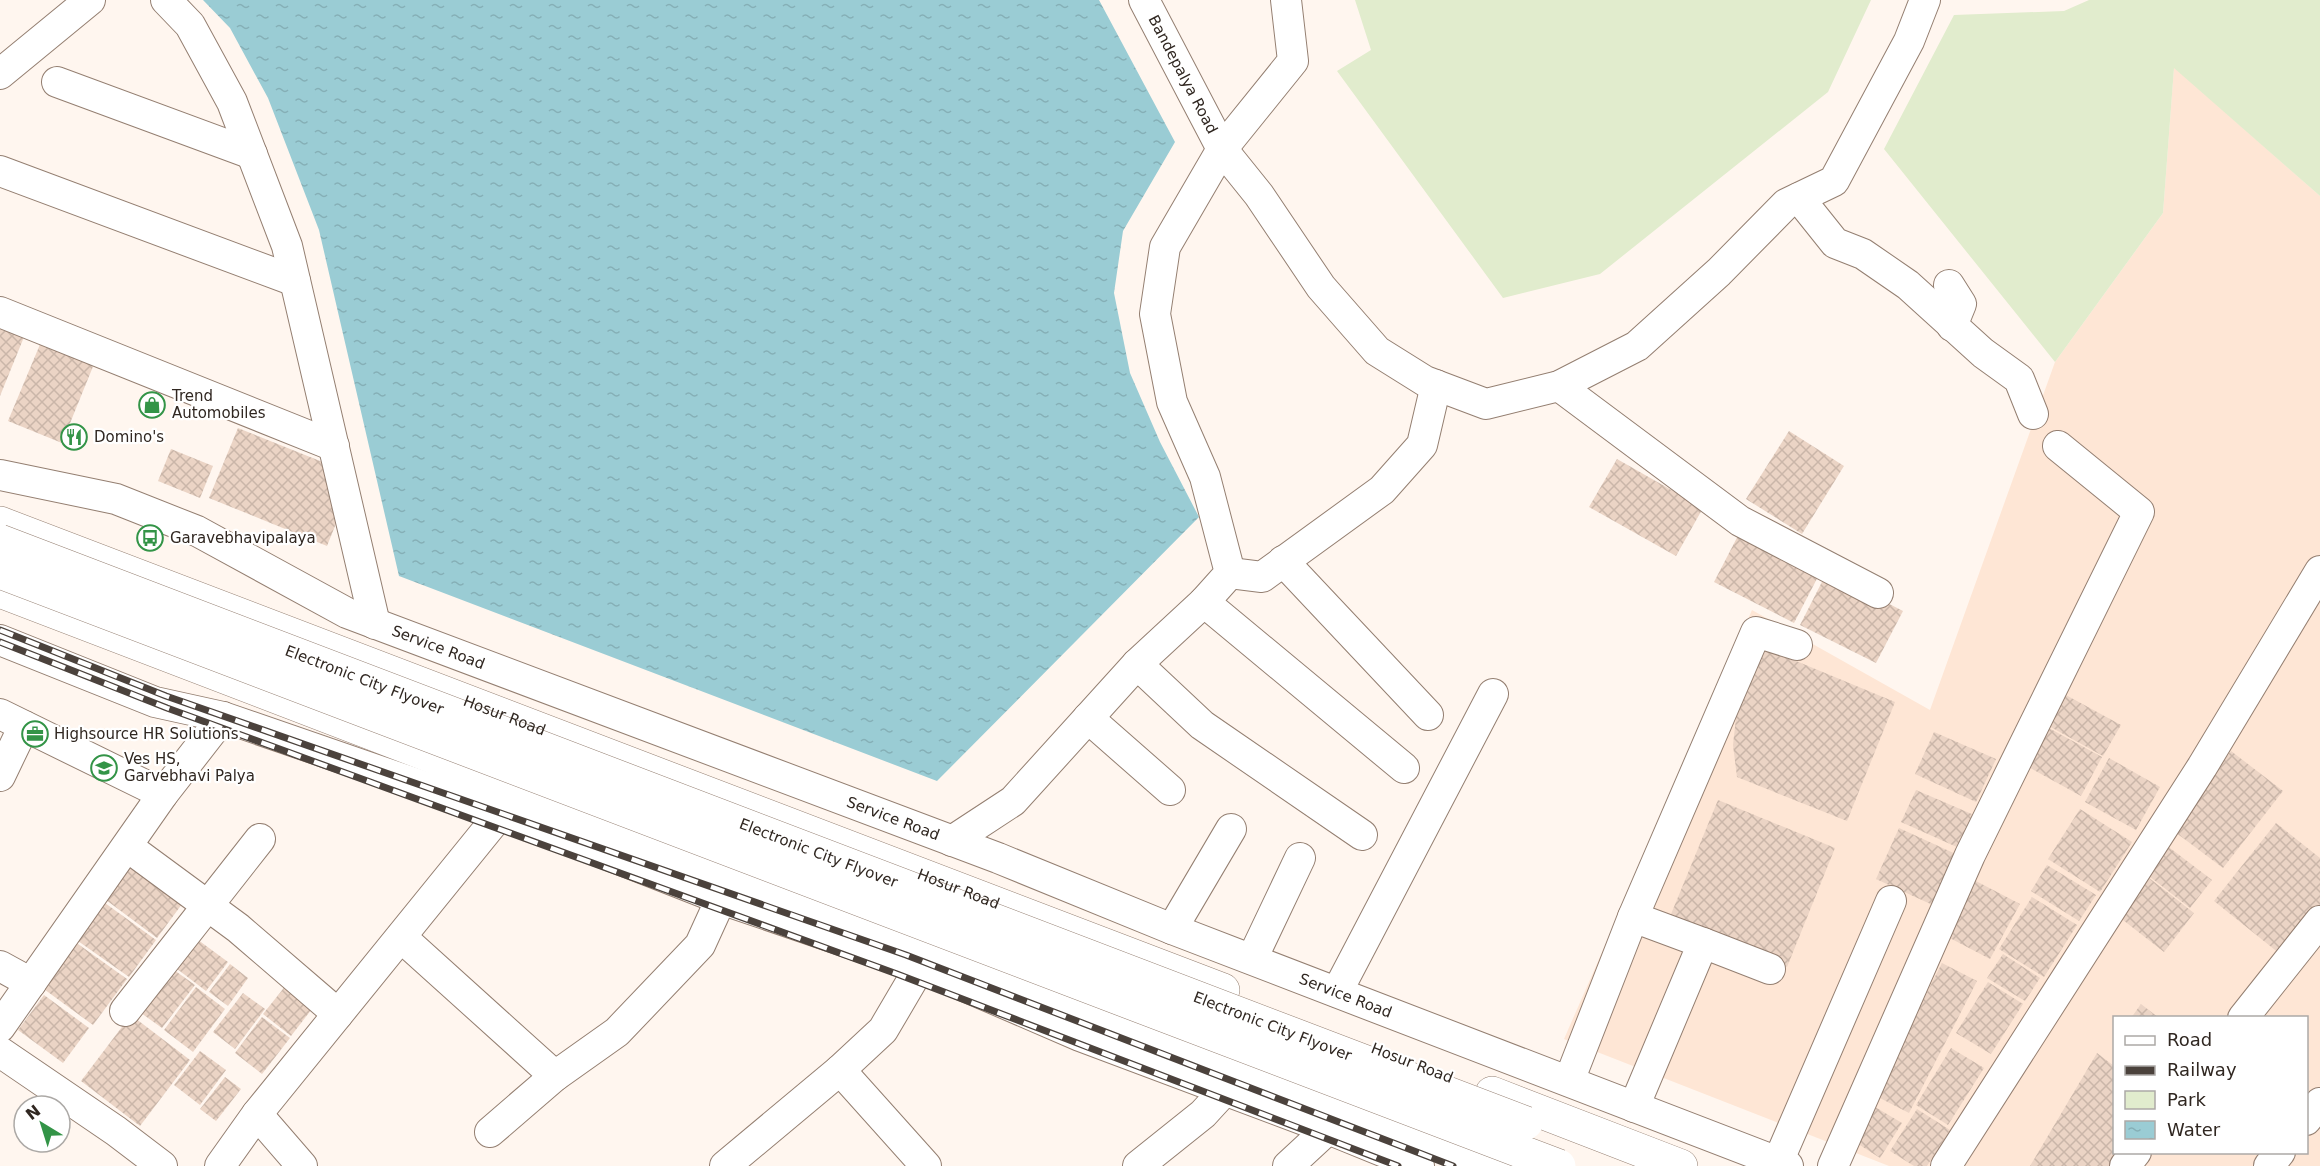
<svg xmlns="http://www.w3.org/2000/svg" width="2320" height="1166" font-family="'DejaVu Sans',sans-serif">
	<defs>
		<pattern id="water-ripples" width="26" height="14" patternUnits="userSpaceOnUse" patternTransform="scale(1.5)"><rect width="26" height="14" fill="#9accd4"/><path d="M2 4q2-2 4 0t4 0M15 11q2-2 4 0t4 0" fill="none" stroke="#85afb6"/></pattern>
		<pattern id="building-cross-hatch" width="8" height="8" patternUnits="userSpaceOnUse" patternTransform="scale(1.5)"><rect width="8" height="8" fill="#ebd4c5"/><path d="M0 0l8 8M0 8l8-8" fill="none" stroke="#cab6a9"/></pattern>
	</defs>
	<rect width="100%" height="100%" fill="#fff6ef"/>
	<path fill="#fee6d5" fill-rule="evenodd" d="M2174,67L2320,196V1166H1889L1564,1039L1752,610L1930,710L2055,362L2163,213ZM2114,1018H2306V1152H2114Z"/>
	<g fill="#e1eccd">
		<path d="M1355,0H1871L1828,92L1600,274L1503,298L1337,71L1371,50Z"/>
		<path d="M2089,0H2320V196L2174,68L2163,213L2055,362L1884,149L1954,15L2064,11Z"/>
	</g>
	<path fill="url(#water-ripples)" d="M203,0H1099L1175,142L1123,231L1114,293L1130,373L1160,442L1199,517L937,781L399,576L319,230L268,98L230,28Z"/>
	<g fill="url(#building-cross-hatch)">
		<path d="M0,327L24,337L0,396Z"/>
		<path d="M41,342L94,364L62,443L8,421Z"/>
		<path d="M238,428L325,463L339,516L327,546L209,498Z"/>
		<path d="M1789,431L1844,466L1802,534L1746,499Z"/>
		<path d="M171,449L213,466L200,498L158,481Z"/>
		<path d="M1617,459L1703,508L1676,556L1589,507Z"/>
		<path d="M1742,528L1822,569L1794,623L1714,582Z"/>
		<path d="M1827,572L1903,611L1876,663L1800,625Z"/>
		<path d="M1762,647L1895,702L1847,821L1737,777L1733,745L1737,709Z"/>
		<path d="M2064,694L2121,725L2103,756L2047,725Z"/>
		<path d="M2047,727L2102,757L2081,796L2025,765Z"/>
		<path d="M1934,732L1996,759L1976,802L1915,774Z"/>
		<path d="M2231,751L2283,791L2223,868L2171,829Z"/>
		<path d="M2109,758L2160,787L2136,830L2085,802Z"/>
		<path d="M1916,790L1974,815L1959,848L1901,822Z"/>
		<path d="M1718,800L1835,848L1787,967L1669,919Z"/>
		<path d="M2080,809L2132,842L2100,892L2048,859Z"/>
		<path d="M2276,823L2320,858V913L2285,958L2214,901Z"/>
		<path d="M1899,828L1960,856L1937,907L1876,879Z"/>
		<path d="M2166,845L2212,880L2190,908L2145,873Z"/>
		<path d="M129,859L185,900L157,938L102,897Z"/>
		<path d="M2047,865L2096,895L2079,921L2031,891Z"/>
		<path d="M2144,874L2194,913L2164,952L2114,913Z"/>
		<path d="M1974,880L2020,904L1990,959L1946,936Z"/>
		<path d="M2032,897L2077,925L2044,977L1999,949Z"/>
		<path d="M105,903L156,940L129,977L78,941Z"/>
		<path d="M190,934L228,962L206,991L168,962Z"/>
		<path d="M71,939L127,979L93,1025L37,984Z"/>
		<path d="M2003,954L2040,978L2025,1001L1987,978Z"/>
		<path d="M1942,963L1977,981L1909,1113L1874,1095Z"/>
		<path d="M230,964L248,978L228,1006L209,992Z"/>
		<path d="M167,965L195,985L162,1028L134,1008Z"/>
		<path d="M1988,982L2023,1004L1991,1054L1956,1033Z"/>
		<path d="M287,984L315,1005L291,1036L263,1014Z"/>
		<path d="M196,987L225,1009L193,1052L164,1030Z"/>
		<path d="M243,993L265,1009L235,1049L213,1032Z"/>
		<path d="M44,995L89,1028L63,1063L18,1030Z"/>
		<path d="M2141,1004L2159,1018H2131Z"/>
		<path d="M131,1015L190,1060L140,1126L81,1081Z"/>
		<path d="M262,1017L290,1038L262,1074L235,1053Z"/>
		<path d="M1951,1048L1984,1068L1948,1125L1916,1105Z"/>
		<path d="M200,1051L226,1070L200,1105L174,1085Z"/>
		<path d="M2097,1053L2114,1066V1152H2126L2116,1166H2030Z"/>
		<path d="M225,1077L241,1089L216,1121L200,1109Z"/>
		<path d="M1870,1104L1902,1123L1880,1158L1849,1138Z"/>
		<path d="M1917,1109L1950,1130L1927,1166H1914L1890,1151Z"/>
	</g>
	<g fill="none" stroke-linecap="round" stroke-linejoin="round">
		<g stroke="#947f71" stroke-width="32">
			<g id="minor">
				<path d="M166,0L190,25L232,102L287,246L375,624"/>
				<path id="s1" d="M1144,0L1222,149L1259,195L1321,287L1377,351L1425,381L1486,404L1559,386L1637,346L1719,272L1786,204L1834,181L1909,41L1925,0"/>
				<path d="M0,74L90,0"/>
				<path d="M57,82L252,154"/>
				<path d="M0,171L295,281"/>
				<path d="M1799,198L1835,243L1863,254L1908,285L1983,353L2019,379L2033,414"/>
				<path d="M1949,285L1961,304L1952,326"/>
				<path d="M0,312L334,446"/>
				<path d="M1559,386L1740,521L1878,593"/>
				<path id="s2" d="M0,475L116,499L197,531L347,613L998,858L1172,929L1788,1166"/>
				<path d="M1283,561L1428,715"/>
				<path d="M1230,573L1262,577L1382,490L1422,445L1436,385"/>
				<path d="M1204,602L1404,768"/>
				<path d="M0,640L155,702L223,717L501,813L721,899L920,967L1080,1036L1328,1129L1419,1166"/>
				<path d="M1137,664L1202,725L1362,835"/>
				<path d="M0,714L163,794"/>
				<path d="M1088,718L1170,790"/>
				<path d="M0,776L24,726"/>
				<path d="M952,841L1013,801L1137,664L1204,602L1230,573L1205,477L1172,402L1155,314L1165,247L1222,149L1293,61L1286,0"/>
				<path d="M128,847L238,928L338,1014"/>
				<path d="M1633,917L1703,943L1634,1107"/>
				<path d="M1172,929L1231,829"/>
				<path d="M401,937L555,1076L617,1032L700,945L721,899"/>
				<path d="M1703,943L1770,969"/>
				<path d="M1252,959L1300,858"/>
				<path d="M0,966L31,983"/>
				<path d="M1337,992L1493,694"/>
				<path d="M125,1011L260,839"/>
				<path d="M2243,1018L2320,921"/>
				<path d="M0,1027L163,794L223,717"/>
				<path d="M0,1052L116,1131L162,1166"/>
				<path d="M840,1070L926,1166"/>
				<path d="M1569,1081L1633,917L1756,632L1797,645"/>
				<path d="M257,1114L302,1166"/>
				<path d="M2306,1120L2320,1103"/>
				<path d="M490,1132L555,1076"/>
				<path d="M1778,1162L1891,901"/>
				<path d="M220,1166L257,1114L501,813"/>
				<path d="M725,1166L840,1070L883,1030L920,967"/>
				<path d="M1138,1166L1203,1114L1225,1090"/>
				<path d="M1288,1166L1328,1129"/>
				<path d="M1833,1166L1970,855L2139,512L2058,446"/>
				<path d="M1946,1166L2202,767L2320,571"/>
				<path d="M2125,1166L2136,1152"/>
				<path d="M2269,1166L2280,1152"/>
			</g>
		</g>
		<g stroke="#947f71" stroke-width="34">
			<g id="highway">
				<path id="s3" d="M0,523L1223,990"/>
				<path d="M0,591L1500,1166"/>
				<path d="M1492,1093L1681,1166"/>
			</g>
		</g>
		<use href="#minor" stroke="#fff" stroke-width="30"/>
		<use href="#highway" stroke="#fff" stroke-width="33"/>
		<g stroke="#4b423c" stroke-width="7">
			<g id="rail">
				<path d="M0,630L166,696L906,955L1453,1166"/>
				<path d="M0,642L167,708L897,974L1398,1166"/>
			</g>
		</g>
		<use href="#rail" stroke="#fff" stroke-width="4.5" stroke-dasharray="14" stroke-linecap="butt"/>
		<g stroke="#947f71" stroke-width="34" stroke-linecap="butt">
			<g id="highway-bridge">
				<path id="s4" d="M0,541L1526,1123"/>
				<path d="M0,572L1559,1166"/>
			</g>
		</g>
		<use href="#highway-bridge" stroke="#fff" stroke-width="33"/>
	</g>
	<defs>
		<g id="shop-ring" transform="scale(1.35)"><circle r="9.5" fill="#fff" stroke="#339447" stroke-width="1.5"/><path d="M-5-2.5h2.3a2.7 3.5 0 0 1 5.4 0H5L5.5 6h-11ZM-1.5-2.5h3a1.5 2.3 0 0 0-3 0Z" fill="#339447"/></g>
		<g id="restaurant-ring" transform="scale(1.35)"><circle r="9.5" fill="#fff" stroke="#339447" stroke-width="1.5"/><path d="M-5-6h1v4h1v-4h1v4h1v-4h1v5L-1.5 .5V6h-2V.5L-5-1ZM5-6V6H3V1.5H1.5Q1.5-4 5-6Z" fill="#339447"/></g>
		<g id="bus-ring" transform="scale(1.35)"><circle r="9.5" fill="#fff" stroke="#339447" stroke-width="1.5"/><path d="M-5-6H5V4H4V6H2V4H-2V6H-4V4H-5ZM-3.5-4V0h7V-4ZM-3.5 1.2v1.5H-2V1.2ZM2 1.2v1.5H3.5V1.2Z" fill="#339447"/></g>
		<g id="office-ring" transform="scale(1.35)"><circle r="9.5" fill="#fff" stroke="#339447" stroke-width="1.5"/><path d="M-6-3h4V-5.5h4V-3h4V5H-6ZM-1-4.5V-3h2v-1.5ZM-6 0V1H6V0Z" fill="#339447"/></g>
		<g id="school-ring" transform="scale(1.35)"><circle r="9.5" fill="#fff" stroke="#339447" stroke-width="1.5"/><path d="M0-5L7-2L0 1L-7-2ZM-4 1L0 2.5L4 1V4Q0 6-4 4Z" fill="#339447"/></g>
	</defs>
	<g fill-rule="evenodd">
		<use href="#shop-ring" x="152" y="405"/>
		<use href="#restaurant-ring" x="74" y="437"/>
		<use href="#bus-ring" x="150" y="538"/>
		<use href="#office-ring" x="35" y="734"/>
		<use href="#school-ring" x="104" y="768"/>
	</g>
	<g text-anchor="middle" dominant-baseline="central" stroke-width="4.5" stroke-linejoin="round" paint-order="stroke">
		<g font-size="15" fill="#302721" stroke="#fff">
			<text stroke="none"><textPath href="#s1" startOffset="84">Bandepalya Road</textPath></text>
			<text stroke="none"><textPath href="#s2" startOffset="474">Service Road</textPath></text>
			<text stroke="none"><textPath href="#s4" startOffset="390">Electronic City Flyover</textPath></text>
			<text stroke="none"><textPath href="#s3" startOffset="540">Hosur Road</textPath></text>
			<text stroke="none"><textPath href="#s2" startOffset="960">Service Road</textPath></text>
			<text stroke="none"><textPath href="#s4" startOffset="876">Electronic City Flyover</textPath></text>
			<text stroke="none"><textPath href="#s3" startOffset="1026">Hosur Road</textPath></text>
			<text stroke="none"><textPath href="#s2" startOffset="1446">Service Road</textPath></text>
			<text stroke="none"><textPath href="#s4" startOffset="1362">Electronic City Flyover</textPath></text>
			<text transform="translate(1412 1063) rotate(21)">Hosur Road</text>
		</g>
		<g font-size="15" fill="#302721" stroke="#fff" text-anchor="start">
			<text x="172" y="396">Trend<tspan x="172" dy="17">Automobiles</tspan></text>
			<text x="94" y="437">Domino's</text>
			<text x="170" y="538">Garavebhavipalaya</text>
			<text x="54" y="734">Highsource HR Solutions</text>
			<text x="124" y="759">Ves HS,<tspan x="124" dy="17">Garvebhavi Palya</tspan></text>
		</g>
	</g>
	<rect x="2113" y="1016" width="195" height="138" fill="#ffffff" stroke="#aca9a6" stroke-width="1.5"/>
	<rect x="2125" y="1036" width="30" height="9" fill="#ffffff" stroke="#aca9a6" stroke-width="1.5"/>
	<text x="2167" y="1046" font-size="18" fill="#302721">Road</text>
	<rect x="2125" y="1066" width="30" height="9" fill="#4b423c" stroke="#aca9a6" stroke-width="1.5"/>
	<text x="2167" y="1076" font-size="18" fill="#302721">Railway</text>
	<rect x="2125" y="1091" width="30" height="18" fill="#e1eccd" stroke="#aca9a6" stroke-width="1.5"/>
	<text x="2167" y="1106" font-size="18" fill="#302721">Park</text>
	<rect x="2125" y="1121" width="30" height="18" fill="url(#water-ripples)" stroke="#aca9a6" stroke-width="1.5"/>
	<text x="2167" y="1136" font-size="18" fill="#302721">Water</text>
	<g transform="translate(42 1124) rotate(322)"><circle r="28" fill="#ffffff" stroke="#aca9a6" stroke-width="1.5"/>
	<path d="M0-4.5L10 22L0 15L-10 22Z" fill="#339447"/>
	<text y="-9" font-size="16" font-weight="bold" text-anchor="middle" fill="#302721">N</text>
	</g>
</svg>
